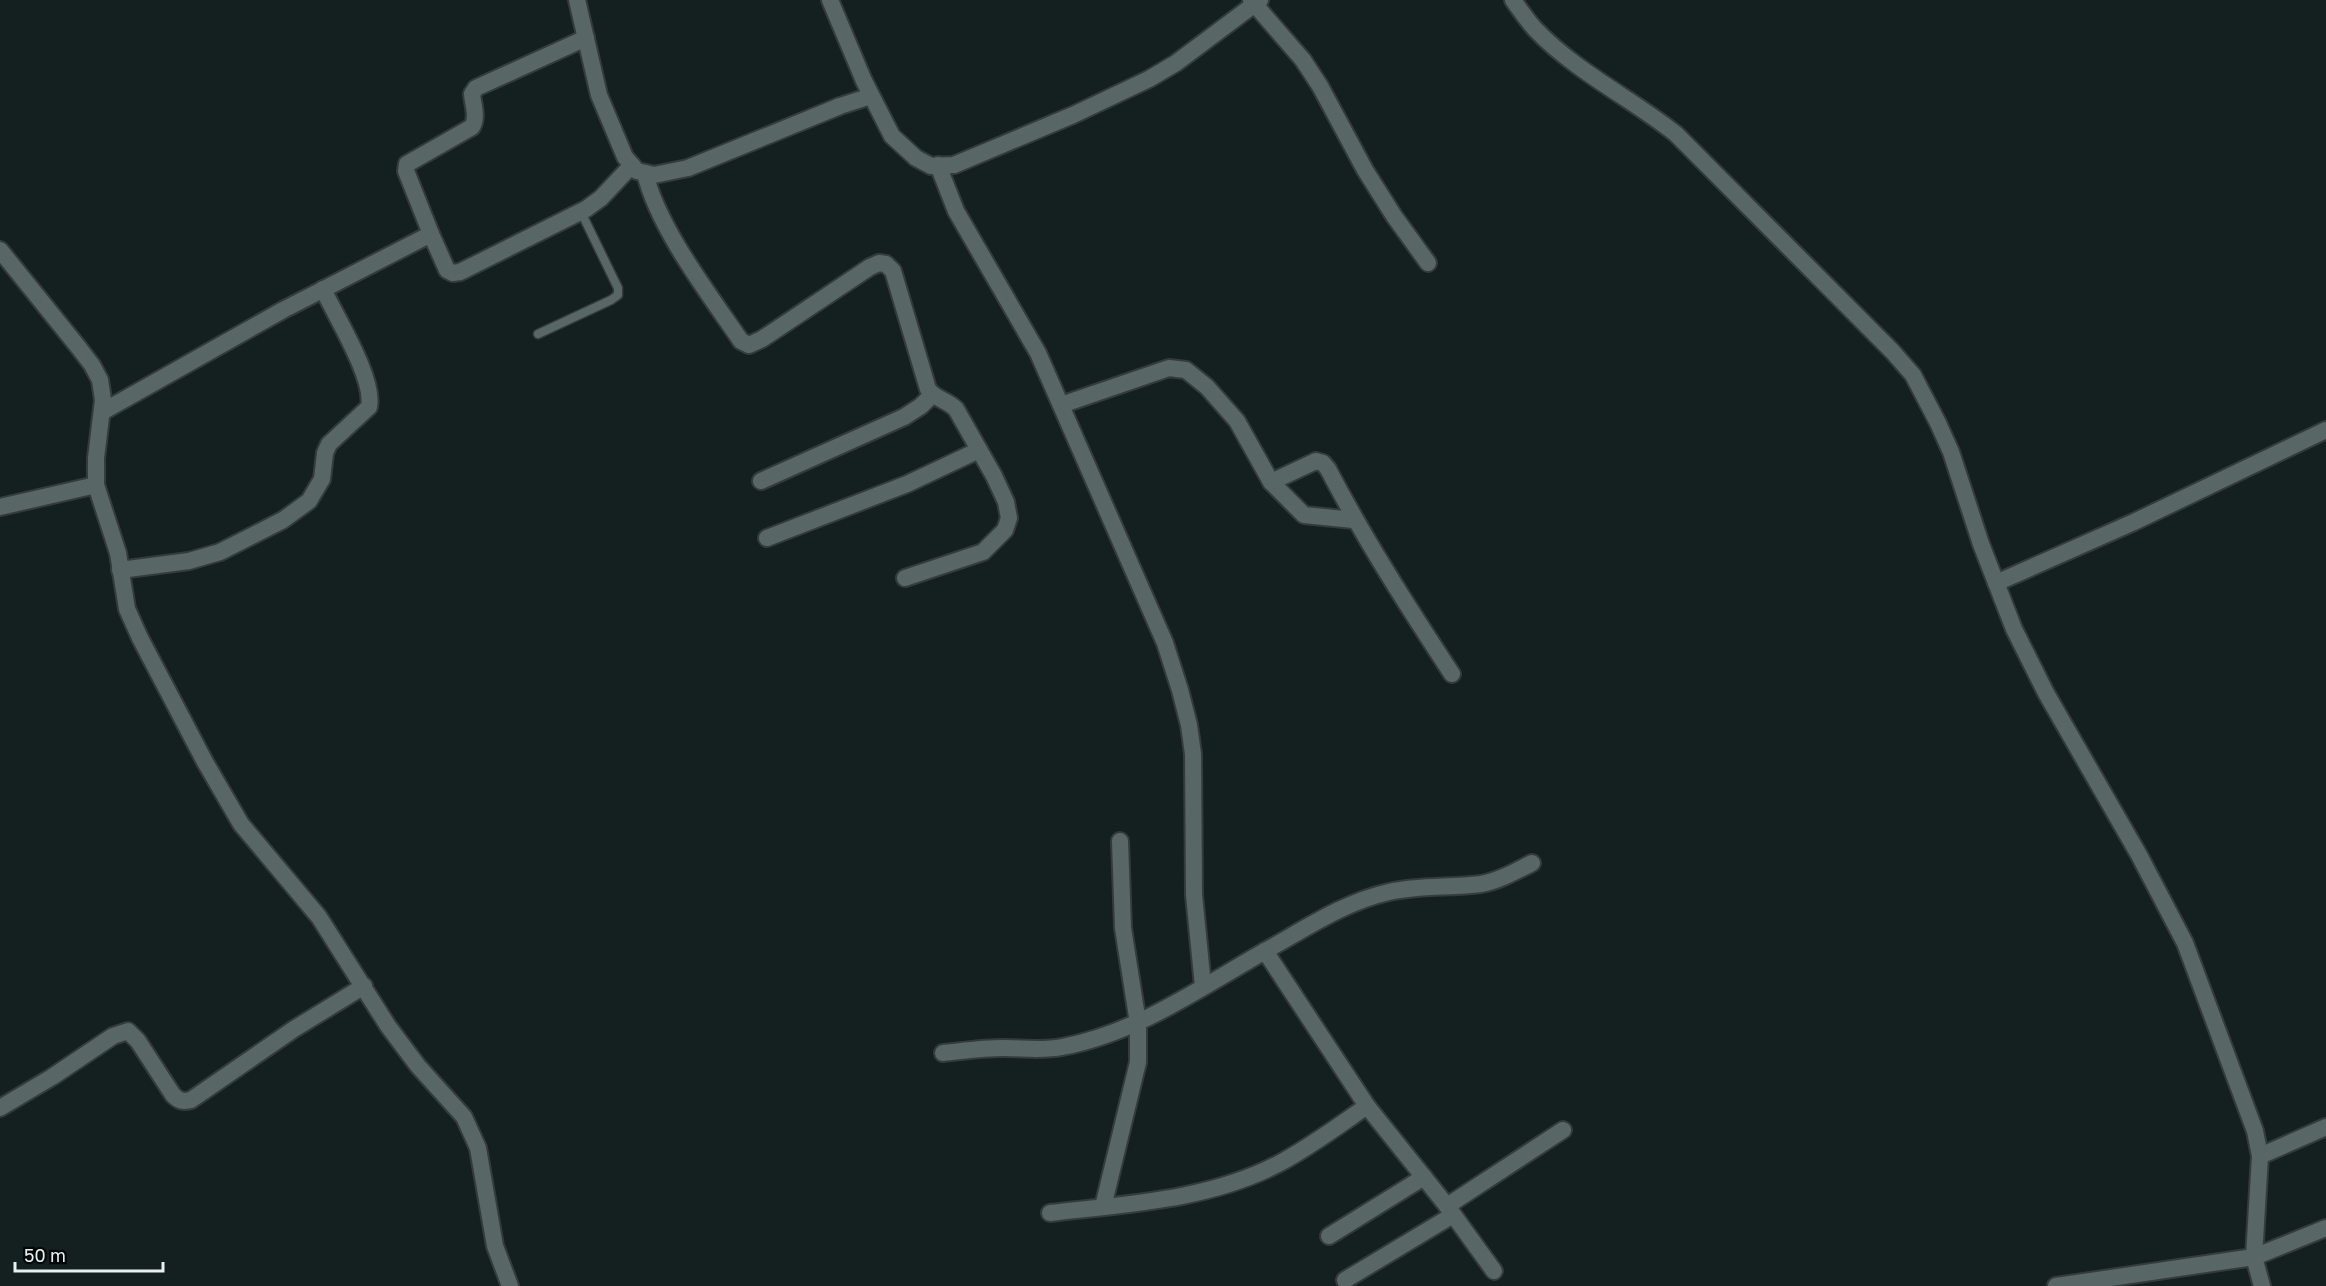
<svg xmlns="http://www.w3.org/2000/svg" width="2326" height="1286" font-family="'Golos Text',sans-serif">
	<rect width="100%" height="100%" fill="#141f1f"/>
	<g fill="none" stroke-linecap="round" stroke-linejoin="round">
		<g stroke="#353b3c" stroke-width="11">
			<path id="service" d="M538,334L611,300L618,295V288L581,212"/>
		</g>
		<g stroke="#353b3c" stroke-width="20">
			<g id="minor">
				<path d="M577,0L599,95L625,157L637,171L654,175L688,168L840,106L871,96"/>
				<path d="M830,0L864,81L892,136L916,158L931,166L954,165L1073,115L1149,79L1176,63L1260,0"/>
				<path d="M1251,0L1303,60L1320,86L1365,170L1394,216L1428,263"/>
				<path d="M1513,0C1520,10 1527,20 1535,29C1576,72 1631,98 1676,134L1892,351L1913,375L1938,423L1951,452L1981,544L2014,629L2046,693L2139,855L2185,943L2255,1131L2260,1156L2254,1257L2262,1286"/>
				<path d="M938,165L956,211L1038,353L1165,643L1180,690L1189,725L1193,754L1194,895L1203,986"/>
				<path d="M645,173C658,228 709,294 741,341L749,345L762,339L870,267L879,263L886,264L893,271L928,389C935,399 947,400 956,409L994,476L1006,502L1009,518L1005,530L983,552L905,578"/>
				<path d="M431,234L406,171L407,164L472,127C478,117 473,105 472,94L476,88L586,38"/>
				<path d="M0,250L79,348L92,365L100,380L103,400L96,458V485L118,553L127,609L140,638L205,762L241,824L319,917L388,1026L418,1066L464,1117L478,1148L495,1246L510,1286"/>
				<path d="M1061,405L1169,368L1186,370L1207,387L1237,421L1271,482L1304,515L1354,520"/>
				<path d="M102,412L283,310L431,234L447,270L453,273L460,272L586,209L601,198L632,165"/>
				<path d="M761,481L904,417L921,406L932,395"/>
				<path d="M1271,482L1316,461L1323,463L1328,469C1365,540 1408,607 1452,674"/>
				<path d="M0,507L96,485"/>
				<path d="M767,538L907,484L979,450"/>
				<path d="M120,570L189,561L220,552L283,520L309,501L322,479L325,453L329,444L369,407C375,379 336,317 323,289"/>
				<path d="M1996,583L2134,522L2326,430"/>
				<path d="M1265,951C1305,929 1344,902 1389,892C1420,885 1451,888 1481,884C1499,881 1516,871 1532,863"/>
				<path d="M943,1053C963,1051 983,1048 1003,1048C1022,1048 1043,1051 1062,1047C1137,1033 1200,988 1265,951L1367,1106L1447,1206L1494,1271"/>
				<path d="M0,1108L52,1077L113,1036L128,1031L138,1041L173,1095C179,1101 183,1102 191,1100L294,1029L364,986"/>
				<path d="M2260,1156L2326,1127"/>
				<path d="M1447,1206L1563,1130"/>
				<path d="M1103,1207L1138,1062V1023L1123,928L1120,841"/>
				<path d="M1050,1213C1127,1204 1209,1200 1278,1164C1310,1147 1338,1126 1367,1106"/>
				<path d="M1329,1236L1424,1177"/>
				<path d="M1345,1280L1453,1215"/>
				<path d="M2056,1286L2254,1257L2326,1228"/>
			</g>
		</g>
		<use href="#service" stroke="#596666" stroke-width="8"/>
		<use href="#minor" stroke="#596666" stroke-width="16"/>
	</g>
	<path d="M15 1262v9h148v-9" fill="none" stroke="#e8f0f0" stroke-width="3"/>
	<text x="24" y="1262" font-size="18" fill="#e8f0f0" stroke="#040808" stroke-width="4.5" paint-order="stroke">50 m</text>
</svg>
